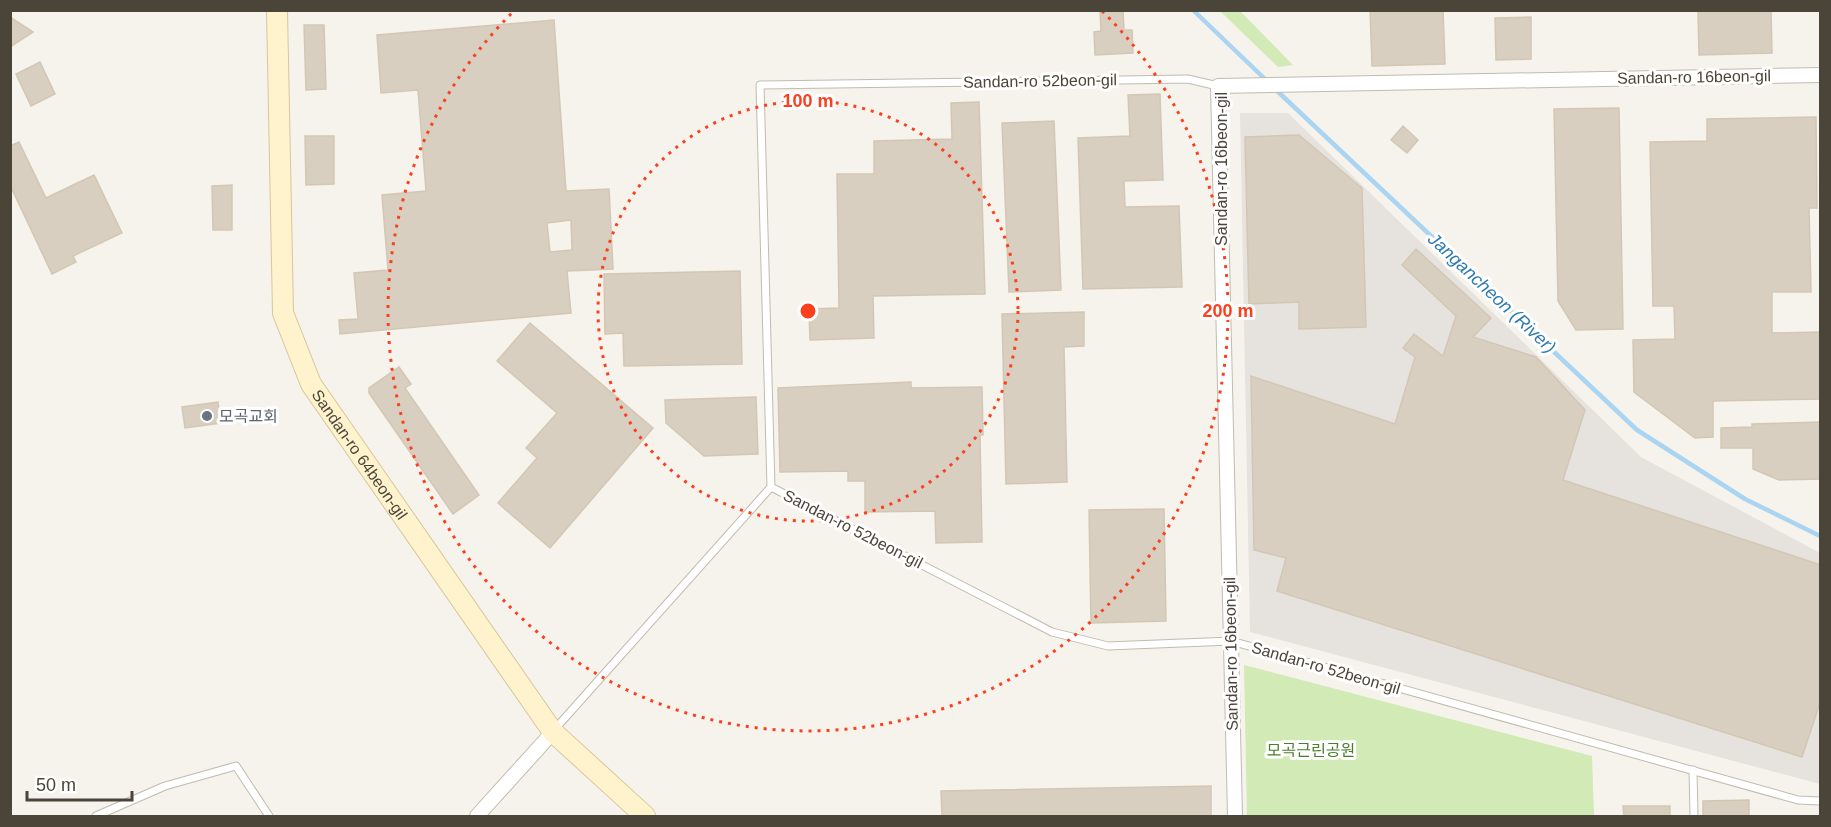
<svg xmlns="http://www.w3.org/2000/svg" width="1831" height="827" font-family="Arial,'Noto Sans KR',sans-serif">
	<rect width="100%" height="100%" fill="#f6f3ec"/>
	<path fill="#e6e2dd" d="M1240,113H1288L1641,457L1820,553V784L1250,632Z"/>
	<g fill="#d2eab5">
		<path d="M1220,11H1240L1293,65L1278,67Z"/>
		<path d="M1244,665L1592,756L1594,816H1247Z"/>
	</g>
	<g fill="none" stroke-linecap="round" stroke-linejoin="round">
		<g stroke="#a9d4f2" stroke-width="4.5">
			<path d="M1193,10L1268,82"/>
			<path d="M1274,88L1637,430L1745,499L1820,536"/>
		</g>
	</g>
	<g fill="#d8cfc1" stroke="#d3c7b4" stroke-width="1.5" fill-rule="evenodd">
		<path d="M1100,10H1123L1124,30H1132L1133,53L1095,55L1094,32L1101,31Z"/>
		<path d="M1370,10H1443L1445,64L1372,66Z"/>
		<path d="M1698,10H1771L1772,53L1699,55Z"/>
		<path d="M10,17L33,32L10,47Z"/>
		<path d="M1531,17V59L1496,60L1495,18Z"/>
		<path d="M554,20L566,191L609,189L613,269L567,271L571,313L340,334L339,320L358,319L354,273L388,270L382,195L426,191L418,90L381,93L377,35ZM571,220L572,250L550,252L547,223Z"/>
		<path d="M304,25H324L326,89L306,90Z"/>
		<path d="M40,62L55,94L31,106L16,74Z"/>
		<path d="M1160,94L1163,180L1124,181L1125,207L1179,206L1182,287L1083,289L1078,138L1130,136L1128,95Z"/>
		<path d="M979,102L985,294L873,296L874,338L810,340L809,309L839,308L837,174H874V141L952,139L951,103Z"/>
		<path d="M1619,108L1623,329L1576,330L1558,301L1554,109Z"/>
		<path d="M1816,117L1817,208H1809L1811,292H1772V333L1821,332V399L1713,401V437L1695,438L1634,392L1633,340L1675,339L1674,306H1653L1650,142L1707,141V119Z"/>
		<path d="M1054,121L1061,290L1009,292L1002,123Z"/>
		<path d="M1403,126L1418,140L1407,153L1391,140Z"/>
		<path d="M1299,135L1362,188L1366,327L1299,329V302L1249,304L1245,137Z"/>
		<path d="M305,136H334V184L306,185Z"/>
		<path d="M19,142L46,198L94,175L122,233L73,256L76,262L52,274L10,185V146Z"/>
		<path d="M232,185V230H213L212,186Z"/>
		<path d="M1416,249L1491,318L1473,337L1536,357L1585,410L1563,480L1821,565V700L1802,757L1277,591L1286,558L1254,550L1251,376L1395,424L1415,357L1403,348L1414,334L1443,356L1456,316L1402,265Z"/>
		<path d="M740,271L742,364L624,366L623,333L605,334L604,274Z"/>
		<path d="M1084,312V346L1064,347L1067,482L1006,484L1002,314Z"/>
		<path d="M530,323L653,428L550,548L498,503L537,458L526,448L557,413L497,361Z"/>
		<path d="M399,367L411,384L405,388L479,495L453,514L369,393V388Z"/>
		<path d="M911,382V388L982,387L983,435H980L982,542L936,543L935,511L865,512V481H848V471L780,472L778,388Z"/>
		<path d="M756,397L758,454L704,456L666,423L665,400Z"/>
		<path d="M218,402L221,423L185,428L182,407Z"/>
		<path d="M1821,422V479L1779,480L1753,469V448H1721V428L1752,427V424Z"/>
		<path d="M1164,509L1166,621L1091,623L1089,510Z"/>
		<path d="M1211,786V816H942L941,791Z"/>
		<path d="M1749,800V816H1703V801Z"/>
		<path d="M1623,806H1670V816H1624Z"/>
	</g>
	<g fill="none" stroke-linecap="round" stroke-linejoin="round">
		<g stroke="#c2bbae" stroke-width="9">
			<g id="lane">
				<path d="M1218,86L1188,79L760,85L771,487L1052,632L1108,646L1231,641L1798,800L1820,801"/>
				<path d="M555,729L771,487"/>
				<path d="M1693,770L1694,816"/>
				<path d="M96,816L165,786L236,766L269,816"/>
			</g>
		</g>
		<g stroke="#c2bbae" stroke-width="16">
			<g id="street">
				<path d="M477,816L553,732"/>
				<path d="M1235,816L1218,86L1820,75"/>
			</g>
		</g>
		<g stroke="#d6c79b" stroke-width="22">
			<g id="secondary">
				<path id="s1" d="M277,10L283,313L311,384L553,732L645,816"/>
			</g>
		</g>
		<use href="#lane" stroke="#fff" stroke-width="7"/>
		<use href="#street" stroke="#fff" stroke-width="14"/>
		<use href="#secondary" stroke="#fff3cd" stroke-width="20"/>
	</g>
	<g fill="none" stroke="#fc3f1d" stroke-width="3" stroke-dasharray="3 6">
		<circle cx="808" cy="311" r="210"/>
		<path d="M1102 11A420 420 0 1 1 514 11"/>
	</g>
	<circle fill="#6b7280" stroke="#fff" stroke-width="2" cx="207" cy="416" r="6"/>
	<g text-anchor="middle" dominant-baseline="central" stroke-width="6" stroke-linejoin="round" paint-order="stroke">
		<g font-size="16" fill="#4b4439" stroke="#fff">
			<text transform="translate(1694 77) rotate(-1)">Sandan-ro 16beon-gil</text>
			<text transform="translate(1040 81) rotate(-1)">Sandan-ro 52beon-gil</text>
			<text transform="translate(1221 169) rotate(-90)">Sandan-ro 16beon-gil</text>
			<text stroke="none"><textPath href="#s1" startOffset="465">Sandan-ro 64beon-gil</textPath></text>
			<text transform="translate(853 529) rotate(27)">Sandan-ro 52beon-gil</text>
			<text transform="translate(1231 654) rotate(-91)">Sandan-ro 16beon-gil</text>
			<text transform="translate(1326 668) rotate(16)">Sandan-ro 52beon-gil</text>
		</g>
		<g font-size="16" fill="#5b616d" stroke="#fff" text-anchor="start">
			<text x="219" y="416">모곡교회</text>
		</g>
		<g font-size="16" fill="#4a7f2a" stroke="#fff">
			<text x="1311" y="750">모곡근린공원</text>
		</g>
		<g font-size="18" font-style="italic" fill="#2e7ab2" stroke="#fff">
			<text transform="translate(1492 293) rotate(43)">Jangancheon (River)</text>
		</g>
	</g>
	<circle cx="808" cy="311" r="9" fill="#fc3f1d" stroke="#fff" stroke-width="3"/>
	<g font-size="18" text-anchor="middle" font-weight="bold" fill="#fc3f1d" stroke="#fff" stroke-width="6" stroke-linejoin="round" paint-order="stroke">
		<text x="808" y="107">100 m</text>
		<text x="1228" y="317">200 m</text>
	</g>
	<rect width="1831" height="827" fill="none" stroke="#4b4439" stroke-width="24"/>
	<path d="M27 791v9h105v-9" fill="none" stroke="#4b4439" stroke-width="3"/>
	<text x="36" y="791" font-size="18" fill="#4b4439" stroke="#ffffff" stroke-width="4.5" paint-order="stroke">50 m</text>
</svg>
